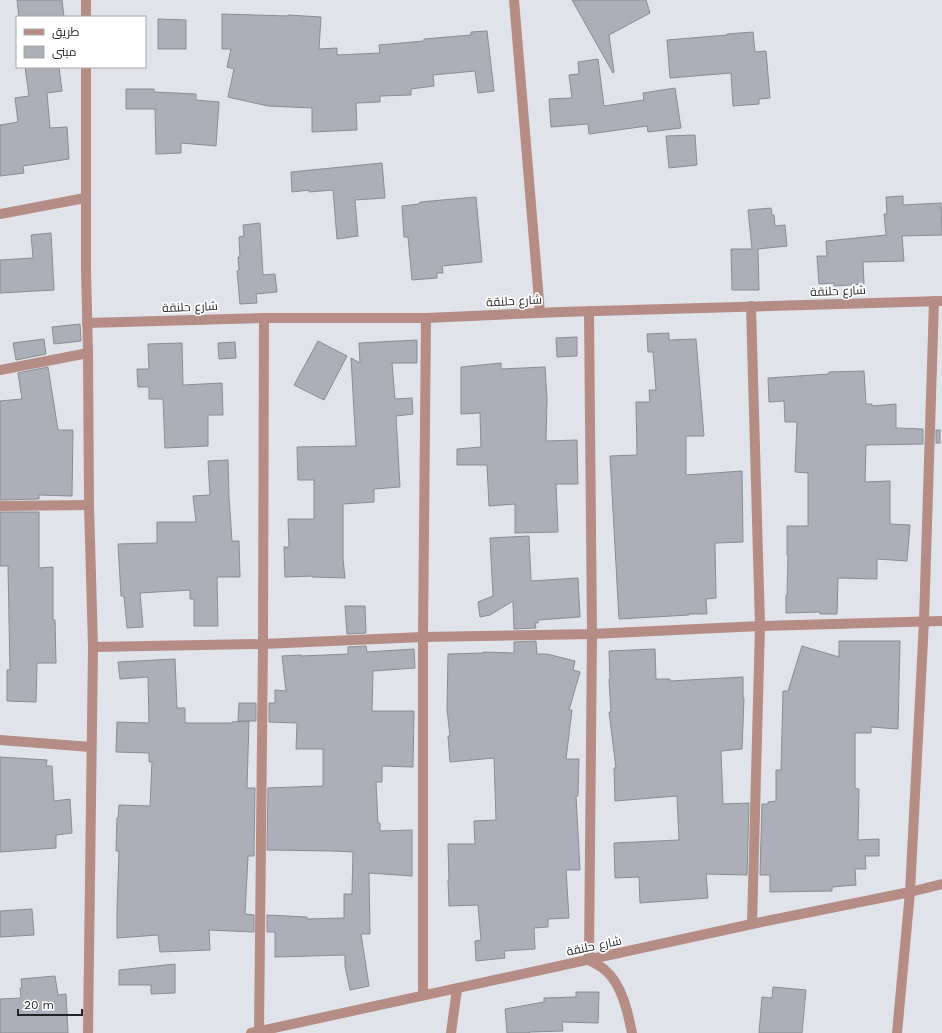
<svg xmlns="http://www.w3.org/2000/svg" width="942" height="1033" font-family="'Work Sans',Cairo,sans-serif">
	<rect width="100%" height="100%" fill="#e1e3eb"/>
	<g fill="#adafb8" stroke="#8a8c94">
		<path d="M17,0H62L64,17H19Z"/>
		<path d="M572,0H646L650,13L609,35L614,72L613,73Z"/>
		<path d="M222,14L288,16V15L321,17L319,49L337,48V55L380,53L379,45L424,41V39L471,35V32L487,31L494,91L478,93L475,71L433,75L434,86L411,89V95L380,96V102L356,103L357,130L312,132V108L268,106L228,97L234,69L227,67L231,49H222Z"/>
		<path d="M158,19L186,20V49H158Z"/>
		<path d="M753,32L755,52L766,51L770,98L759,99V104L733,106L731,73L670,78L667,40L727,35V34Z"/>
		<path d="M598,59L604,106L644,100L643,93L675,88L681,128L648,132L647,126L589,134L588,124L551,127L549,99L572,98L569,75L579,74L578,62Z"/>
		<path d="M25,67H59L62,91L47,93L50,128L67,127L69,159L23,166L24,173L0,176V125L18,122L15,98L29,96Z"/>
		<path d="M126,89H154V92L196,94V100L219,102L216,146L181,143V153L156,154L155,109H126Z"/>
		<path d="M695,135L697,165L669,168L666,136Z"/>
		<path d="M382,163L385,198L355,200L358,236L337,239L333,190L309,192V190L292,192L291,172Z"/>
		<path d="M903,196V205L941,203L942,235L902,236L904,261L863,262L864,284L834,286V283L819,284L817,256H827L826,241L886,235L884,214H887L886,197Z"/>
		<path d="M476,197L482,262L442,266L443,273H437V278L412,280L408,237H404L402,206L419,204L420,202Z"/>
		<path d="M771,208L772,215H774L775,226L785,225L787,246L758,249L759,290H732L731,249H752L748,210Z"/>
		<path d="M260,223L263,275L275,274L277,292L256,294L257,303L240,304L237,271L239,270L238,257H240L239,237L244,236L243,225Z"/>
		<path d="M51,233L54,290L0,293V260L33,258L31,235Z"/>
		<path d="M80,324L81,341L54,344L52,327Z"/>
		<path d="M669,333V340L696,339L704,436H686V475L742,471L743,542L715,543L716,598L706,599L707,614H689V615L619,619L610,456L637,455L636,402H650L649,390H656L653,352H648L647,334Z"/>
		<path d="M577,337V356L557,357L556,338Z"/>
		<path d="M44,339L46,354L16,360L13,343Z"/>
		<path d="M417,340V363H392L395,399L412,398L413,414L396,416L400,487L374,489V502L343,504V559L345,578L312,577V576L285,577L284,547H289L288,519H314V480H298L297,447L356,446L351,358L360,363L359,343Z"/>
		<path d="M318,341L347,356L324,400L294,385Z"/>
		<path d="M235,342L236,358L219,359L218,343Z"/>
		<path d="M182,343L183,385L222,383L223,415H208V446L165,448L163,399H149V387H138L137,369H149L148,344Z"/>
		<path d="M501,363V369L545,367L547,399L546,441L577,440L578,484H556L558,532L515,533V504L489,506L487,465H457V449L481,447L480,413L461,414V367Z"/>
		<path d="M48,367L58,430H73L72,496L39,495V499L0,500V401L22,399L18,373Z"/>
		<path d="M864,371L866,404H872V406L896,404V428L923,429V444L866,445L865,482L890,481V524L910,525L907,561L877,559V579L838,578L837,614H820V612L786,613V595H787L788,555H787V526H808V473L795,472L797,422H785L784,401L769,402L768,378L829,374V372Z"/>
		<rect x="936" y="430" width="4" height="13"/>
		<path d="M228,460L229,497L232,541H239L240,577H217L218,626H194V599H190V590L140,593L143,627L127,628L124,596H121L118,544L157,543V522H196L193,496L210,495L208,461Z"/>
		<path d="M0,512H39V568L53,567V620H55L56,663H37L36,702L7,701V670H10L8,566H0Z"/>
		<path d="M529,536L531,581L578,578L580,617L538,620V623H535L536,628L514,629L513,601L490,615L480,617L478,602L493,596L490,538Z"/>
		<path d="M345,606H365L366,633L347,634Z"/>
		<path d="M536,641L537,654H547L575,661L573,670L580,672L569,710H572L566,759H579L578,796H576L580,870H566L569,918L548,919V927L534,928L535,949L504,951L505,958L476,961L475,941L481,940L478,905L449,906L448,880H449L448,844H475L474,821L496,820L494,758L450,762L448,736H450L447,709L448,654L483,653V652L514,653V642Z"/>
		<path d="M839,641H900L898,729L871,727V733H855V788L859,789L858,840L879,839V856H865L866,869H855L856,885L832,887V891L770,892V875H760L762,804H768V802L776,801V770H781L783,691H788L802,646L839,657Z"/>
		<path d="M366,646L367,652L414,649L415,668L373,671L372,711H414L413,767L382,766V782H376L378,823H380V831L412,830V876L369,873L370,934H361L369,986L350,990L345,966V955L276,957H275V932H267V915L307,917V919L344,918V894H352L353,852L332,851L267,850L268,788L323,786V749H296L297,723L269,722V703H275V690L286,691L282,656L301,655V656L348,654V647Z"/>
		<path d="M655,649L656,679H670V681L743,677V698H744L742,749L721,751L723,804L749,803L747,875L706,874L708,898L640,903L639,877L615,878L614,843L679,840L677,796L615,801L614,768H616L609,712H611L609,679H610L609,651Z"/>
		<path d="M175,659L177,708H185V723H232V722L249,721L247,788H255L254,856H248L245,914L254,915V932L209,930L210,950L160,952L158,935L117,938V909L119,851H116L117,818H118L119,805L150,806L152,762H149V753L116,752L117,722L149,723L148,677L120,679L118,662Z"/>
		<path d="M239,703H256V721H238Z"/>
		<path d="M0,757L47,760L46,766H52L54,801L70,799L72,833L56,835V848L0,852Z"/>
		<path d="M32,909L34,935L0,937V911Z"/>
		<path d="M175,964V993L151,994V985H119V970Z"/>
		<path d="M55,976L58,995L66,994L68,1033H0V999L21,998L20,988H22L21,979Z"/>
		<path d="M773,987L806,990L802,1033H759L762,997L772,998Z"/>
		<path d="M576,992H599L598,1023L562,1022L563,1031L530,1032L529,1033H507L505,1009L544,1002V998L576,997Z"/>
	</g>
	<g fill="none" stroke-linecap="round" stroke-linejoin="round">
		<g stroke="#b68d85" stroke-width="10">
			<path d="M514,0L540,313"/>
			<path d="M86,17V0"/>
			<path d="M86,67V269L88,353L89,505L93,647L88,1033"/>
			<path d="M0,214L85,198"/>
			<path d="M751,306L760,626L752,924"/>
			<path d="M589,311L592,634L589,960C594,963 601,966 605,970C622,984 628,1013 632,1033"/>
			<path d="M87,323L264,318H426L561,312L942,301"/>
			<path d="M0,370L88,353"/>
			<path d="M0,506L89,505"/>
			<path d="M93,647L263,644L423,637L592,634L760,626L942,621"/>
			<path d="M0,740L91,747"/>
			<path d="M423,995V637L426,318"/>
			<path d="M251,1033L752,924L910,892L942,884"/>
			<path d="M259,1033L263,644L264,318"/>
			<path d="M451,1033L457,989"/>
			<path d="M897,1033L910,892L924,621L934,301"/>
		</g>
	</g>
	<g text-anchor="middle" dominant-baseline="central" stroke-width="3.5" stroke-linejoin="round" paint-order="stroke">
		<g font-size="12" fill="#222326" stroke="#fff">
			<text transform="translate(838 291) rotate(-2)">شارع حلنقة</text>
			<text transform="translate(514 301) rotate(-3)">شارع حلنقة</text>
			<text transform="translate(190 307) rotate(-2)">شارع حلنقة</text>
			<text transform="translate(594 946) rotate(-12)">شارع حلنقة</text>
		</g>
	</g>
	<rect x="16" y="16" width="130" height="52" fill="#ffffff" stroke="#a7a7a8"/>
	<rect x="24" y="29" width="20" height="6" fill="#b68d85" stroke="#a7a7a8"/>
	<text x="52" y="36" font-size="12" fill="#222326">طريق</text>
	<rect x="24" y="46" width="20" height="12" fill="#adafb8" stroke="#a7a7a8"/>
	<text x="52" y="56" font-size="12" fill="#222326">مبنى</text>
	<path d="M18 1009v6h64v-6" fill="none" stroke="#222326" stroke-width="2"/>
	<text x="24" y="1009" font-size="12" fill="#222326" stroke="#ffffff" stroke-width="3" paint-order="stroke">20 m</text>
</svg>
